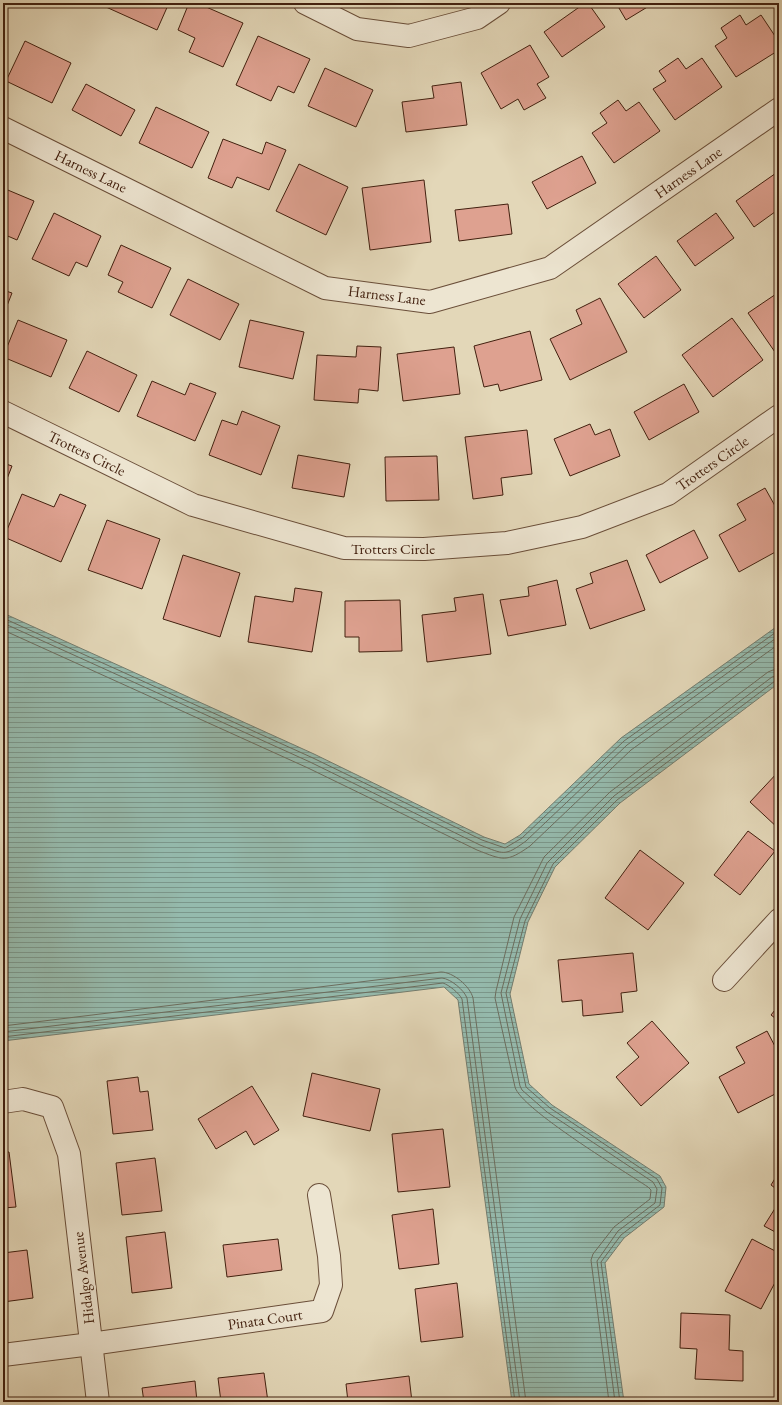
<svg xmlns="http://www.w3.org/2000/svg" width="782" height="1405" font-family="'EB Garamond',serif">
	<defs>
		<pattern id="water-rules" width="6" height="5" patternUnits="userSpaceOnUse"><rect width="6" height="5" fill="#95baad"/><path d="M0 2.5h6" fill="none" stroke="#7b978b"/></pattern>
	</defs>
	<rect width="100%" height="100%" fill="#e3d7b8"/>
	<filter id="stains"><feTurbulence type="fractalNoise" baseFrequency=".005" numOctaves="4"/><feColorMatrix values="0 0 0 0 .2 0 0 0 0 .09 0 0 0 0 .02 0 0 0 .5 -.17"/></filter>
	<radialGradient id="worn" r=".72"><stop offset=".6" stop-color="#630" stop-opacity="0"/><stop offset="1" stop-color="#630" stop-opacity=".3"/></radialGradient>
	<path fill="url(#water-rules)" stroke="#747c6e" d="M3,613L314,754L484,837L505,844L520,835L621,738L779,625V683L620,803L555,867L528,922L510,994L529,1084L552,1105L660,1176L666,1187L664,1207L624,1238L605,1263L624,1402H512L458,1000L444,987L3,1041Z"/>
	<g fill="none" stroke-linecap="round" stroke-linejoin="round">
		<g stroke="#6c6d5e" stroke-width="1">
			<path d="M3,618L313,758L482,840L505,848L522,838L624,741L779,630"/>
			<path d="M3,623L310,762L480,845C504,854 504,857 526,841L627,745L779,636"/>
			<path d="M3,630L308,768L477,850C503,860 506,863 530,846L631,750L779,644"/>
			<path d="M3,1026L441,972C453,972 470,986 473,998L526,1402"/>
			<path d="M3,1032L442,978C451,979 464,990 467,998L520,1402"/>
			<path d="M3,1037L443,983C449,985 459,993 462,999L515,1402"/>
			<path d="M609,1402L591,1260L593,1254L614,1227L650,1199L651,1190L648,1187C624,1171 521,1109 515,1087L495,998L496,991L514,917L544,857L610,792L768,672L773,670L779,669"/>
			<path d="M615,1402L597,1261L618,1231L655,1203L657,1189L653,1182L547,1112L522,1090L520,1086L501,993L520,919L547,863L614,796L772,677L779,675"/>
			<path d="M620,1402L601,1262L621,1235L660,1205L662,1188L657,1179L550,1108L526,1087L506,993L525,921L553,864L617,800L775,681L779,680"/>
		</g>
	</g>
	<g fill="#dea190" stroke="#42200f">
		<path d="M108,3H169L157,30L106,7Z"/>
		<path d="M189,3H197L243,23L223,67L189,52L195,38L178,30Z"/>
		<path d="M585,3H588L605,27L562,57L544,32Z"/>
		<path d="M616,3H654L626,20Z"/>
		<path d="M740,15L746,25L761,15L779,42V50L736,77L715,46L727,38L721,28Z"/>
		<path d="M258,36L310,59L294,93L278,86L271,101L236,85Z"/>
		<path d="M25,41L71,63L52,103L6,81Z"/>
		<path d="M530,45L549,77L537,84L546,98L524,110L518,99L501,109L481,73Z"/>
		<path d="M678,58L686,69L702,58L722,87L675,120L653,89L666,81L659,71Z"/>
		<path d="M325,68L373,90L356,127L308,106Z"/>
		<path d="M461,82L467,125L406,132L402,102L434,98L432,86Z"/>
		<path d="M86,84L135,110L121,136L72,110Z"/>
		<path d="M618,100L626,111L639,102L660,131L614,163L592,133L607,123L600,113Z"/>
		<path d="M156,107L209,132L192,168L139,143Z"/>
		<path d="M223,139L262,154L266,142L286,150L269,190L237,177L232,188L208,178Z"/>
		<path d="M582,156L596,183L547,209L532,182Z"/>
		<path d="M299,164L348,187L326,235L276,211Z"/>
		<path d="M779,171V209L754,227L736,201Z"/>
		<path d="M424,180L431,242L370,250L362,188Z"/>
		<path d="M3,188L34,201L17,240L3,234Z"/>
		<path d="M508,204L512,234L459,241L455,210Z"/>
		<path d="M54,213L101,236L87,267L76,262L69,276L32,259Z"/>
		<path d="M716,213L734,238L695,266L677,241Z"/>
		<path d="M121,245L171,268L152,308L118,292L123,282L108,275Z"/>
		<path d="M656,256L681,290L644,318L618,284Z"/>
		<path d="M188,279L239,304L220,340L170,315Z"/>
		<path d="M3,290L12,293L3,316Z"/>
		<path d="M779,292V353L777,355L748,313Z"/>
		<path d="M600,298L627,352L570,380L550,339L582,324L576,310Z"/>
		<path d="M732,318L763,360L713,397L682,355Z"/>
		<path d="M18,320L67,340L51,377L3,357Z"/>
		<path d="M250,320L304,332L293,379L239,367Z"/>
		<path d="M530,331L542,380L500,391L498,384L484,387L474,346Z"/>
		<path d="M357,346L381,347L378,391L359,389L358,403L314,400L317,355L356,357Z"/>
		<path d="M454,347L460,394L403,401L397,354Z"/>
		<path d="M87,351L137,375L119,412L69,388Z"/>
		<path d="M152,381L185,395L190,383L216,393L195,441L137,416Z"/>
		<path d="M684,384L699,412L649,440L634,412Z"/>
		<path d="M242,411L280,426L261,475L209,455L222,420L237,425Z"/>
		<path d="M590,424L595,435L610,429L620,456L570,476L554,439Z"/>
		<path d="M527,430L532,474L501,478L503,495L473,499L465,437Z"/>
		<path d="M298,455L350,464L344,497L292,488Z"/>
		<path d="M437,456L439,500L386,501L385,457Z"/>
		<path d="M3,463L12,466L3,489Z"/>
		<path d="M765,488L779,513V550L739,572L719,535L746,520L737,504Z"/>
		<path d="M22,494L54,507L60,494L86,505L61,562L4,537Z"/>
		<path d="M107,520L160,539L142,589L88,570Z"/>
		<path d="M694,530L708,558L660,583L646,555Z"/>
		<path d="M183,555L240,573L220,637L163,619Z"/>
		<path d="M627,560L645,610L590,629L576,589L593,583L590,573Z"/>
		<path d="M557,580L566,625L508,636L500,600L529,596L528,587Z"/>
		<path d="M295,588L322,592L312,652L248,642L255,596L293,602Z"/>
		<path d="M483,594L491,654L427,662L422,615L456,611L454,598Z"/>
		<path d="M400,600L402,651L359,652V637H345V601Z"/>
		<path d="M779,771V829L750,802Z"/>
		<path d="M748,831L775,851L740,895L714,875Z"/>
		<path d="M640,850L684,883L648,930L605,898Z"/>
		<path d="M633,953L637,991L621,993L623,1012L583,1016L582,1000L562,1002L558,960Z"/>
		<path d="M779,1005V1021L771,1015Z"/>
		<path d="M652,1021L689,1063L641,1106L616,1077L639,1057L627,1043Z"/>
		<path d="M767,1031L779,1054V1092L738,1113L719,1077L745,1063L736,1047Z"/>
		<path d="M312,1073L380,1089L370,1131L303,1116Z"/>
		<path d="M138,1077L140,1092L148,1091L153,1130L113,1134L107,1081Z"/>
		<path d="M252,1086L279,1130L254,1145L246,1131L216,1149L198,1119Z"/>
		<path d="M443,1129L450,1187L398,1192L392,1134Z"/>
		<path d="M3,1152H9L16,1207L3,1208Z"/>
		<path d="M155,1158L162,1211L122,1215L116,1163Z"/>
		<path d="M779,1172V1191L771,1185Z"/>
		<path d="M779,1202V1234L764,1226Z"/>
		<path d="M433,1209L439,1264L399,1269L392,1215Z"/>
		<path d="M165,1232L172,1288L132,1293L126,1237Z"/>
		<path d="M278,1239L282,1270L227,1277L223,1245Z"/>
		<path d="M752,1239L779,1253V1275L761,1309L725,1291Z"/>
		<path d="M27,1250L33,1298L3,1302V1253Z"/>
		<path d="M457,1283L463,1337L421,1342L415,1289Z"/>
		<path d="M681,1313L730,1315L729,1350L743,1351V1381L695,1379L697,1349L680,1348Z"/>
		<path d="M264,1373L268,1402H221L218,1378Z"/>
		<path d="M409,1376L412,1402H348L346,1384Z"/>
		<path d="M195,1381L197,1402H144L142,1388Z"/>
	</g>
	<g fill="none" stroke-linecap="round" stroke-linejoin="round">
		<g stroke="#6a4e39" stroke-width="24">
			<g id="minor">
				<path d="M305,3L357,29L409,36L477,18L499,3"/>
				<path d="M3,128L325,288L430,302L550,268L779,109"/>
				<path d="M3,412L193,505L344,548L424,549L507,543L582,527L668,494L779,416"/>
				<path d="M724,980L779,920"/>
				<path d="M3,1102L23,1099L52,1107L69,1154L98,1402"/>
				<path d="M3,1355L91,1344L322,1311L331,1285L329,1256L319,1195"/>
			</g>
		</g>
		<use href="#minor" stroke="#ede5d1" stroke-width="22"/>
	</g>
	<g text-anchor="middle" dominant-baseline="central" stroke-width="4" stroke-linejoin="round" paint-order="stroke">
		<g font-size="15" fill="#42200f" stroke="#ede5d1">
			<text transform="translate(91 171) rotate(26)">Harness Lane</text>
			<text transform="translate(688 172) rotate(-35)">Harness Lane</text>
			<text transform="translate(387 295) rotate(7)">Harness Lane</text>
			<text transform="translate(87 453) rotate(26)">Trotters Circle</text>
			<text transform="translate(712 463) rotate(-35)">Trotters Circle</text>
			<text x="393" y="548">Trotters Circle</text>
			<text transform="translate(83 1278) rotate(-97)">Hidalgo Avenue</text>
			<text transform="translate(265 1319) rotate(-8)">Pinata Court</text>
		</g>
	</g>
	<rect width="782" height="1405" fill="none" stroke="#e3d7b8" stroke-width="16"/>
	<rect x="4" y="4" width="774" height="1397" fill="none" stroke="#42200f" stroke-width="2"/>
	<rect x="8" y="8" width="766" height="1389" fill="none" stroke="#42200f"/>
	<rect width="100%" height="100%" filter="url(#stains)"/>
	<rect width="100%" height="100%" fill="url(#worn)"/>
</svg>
